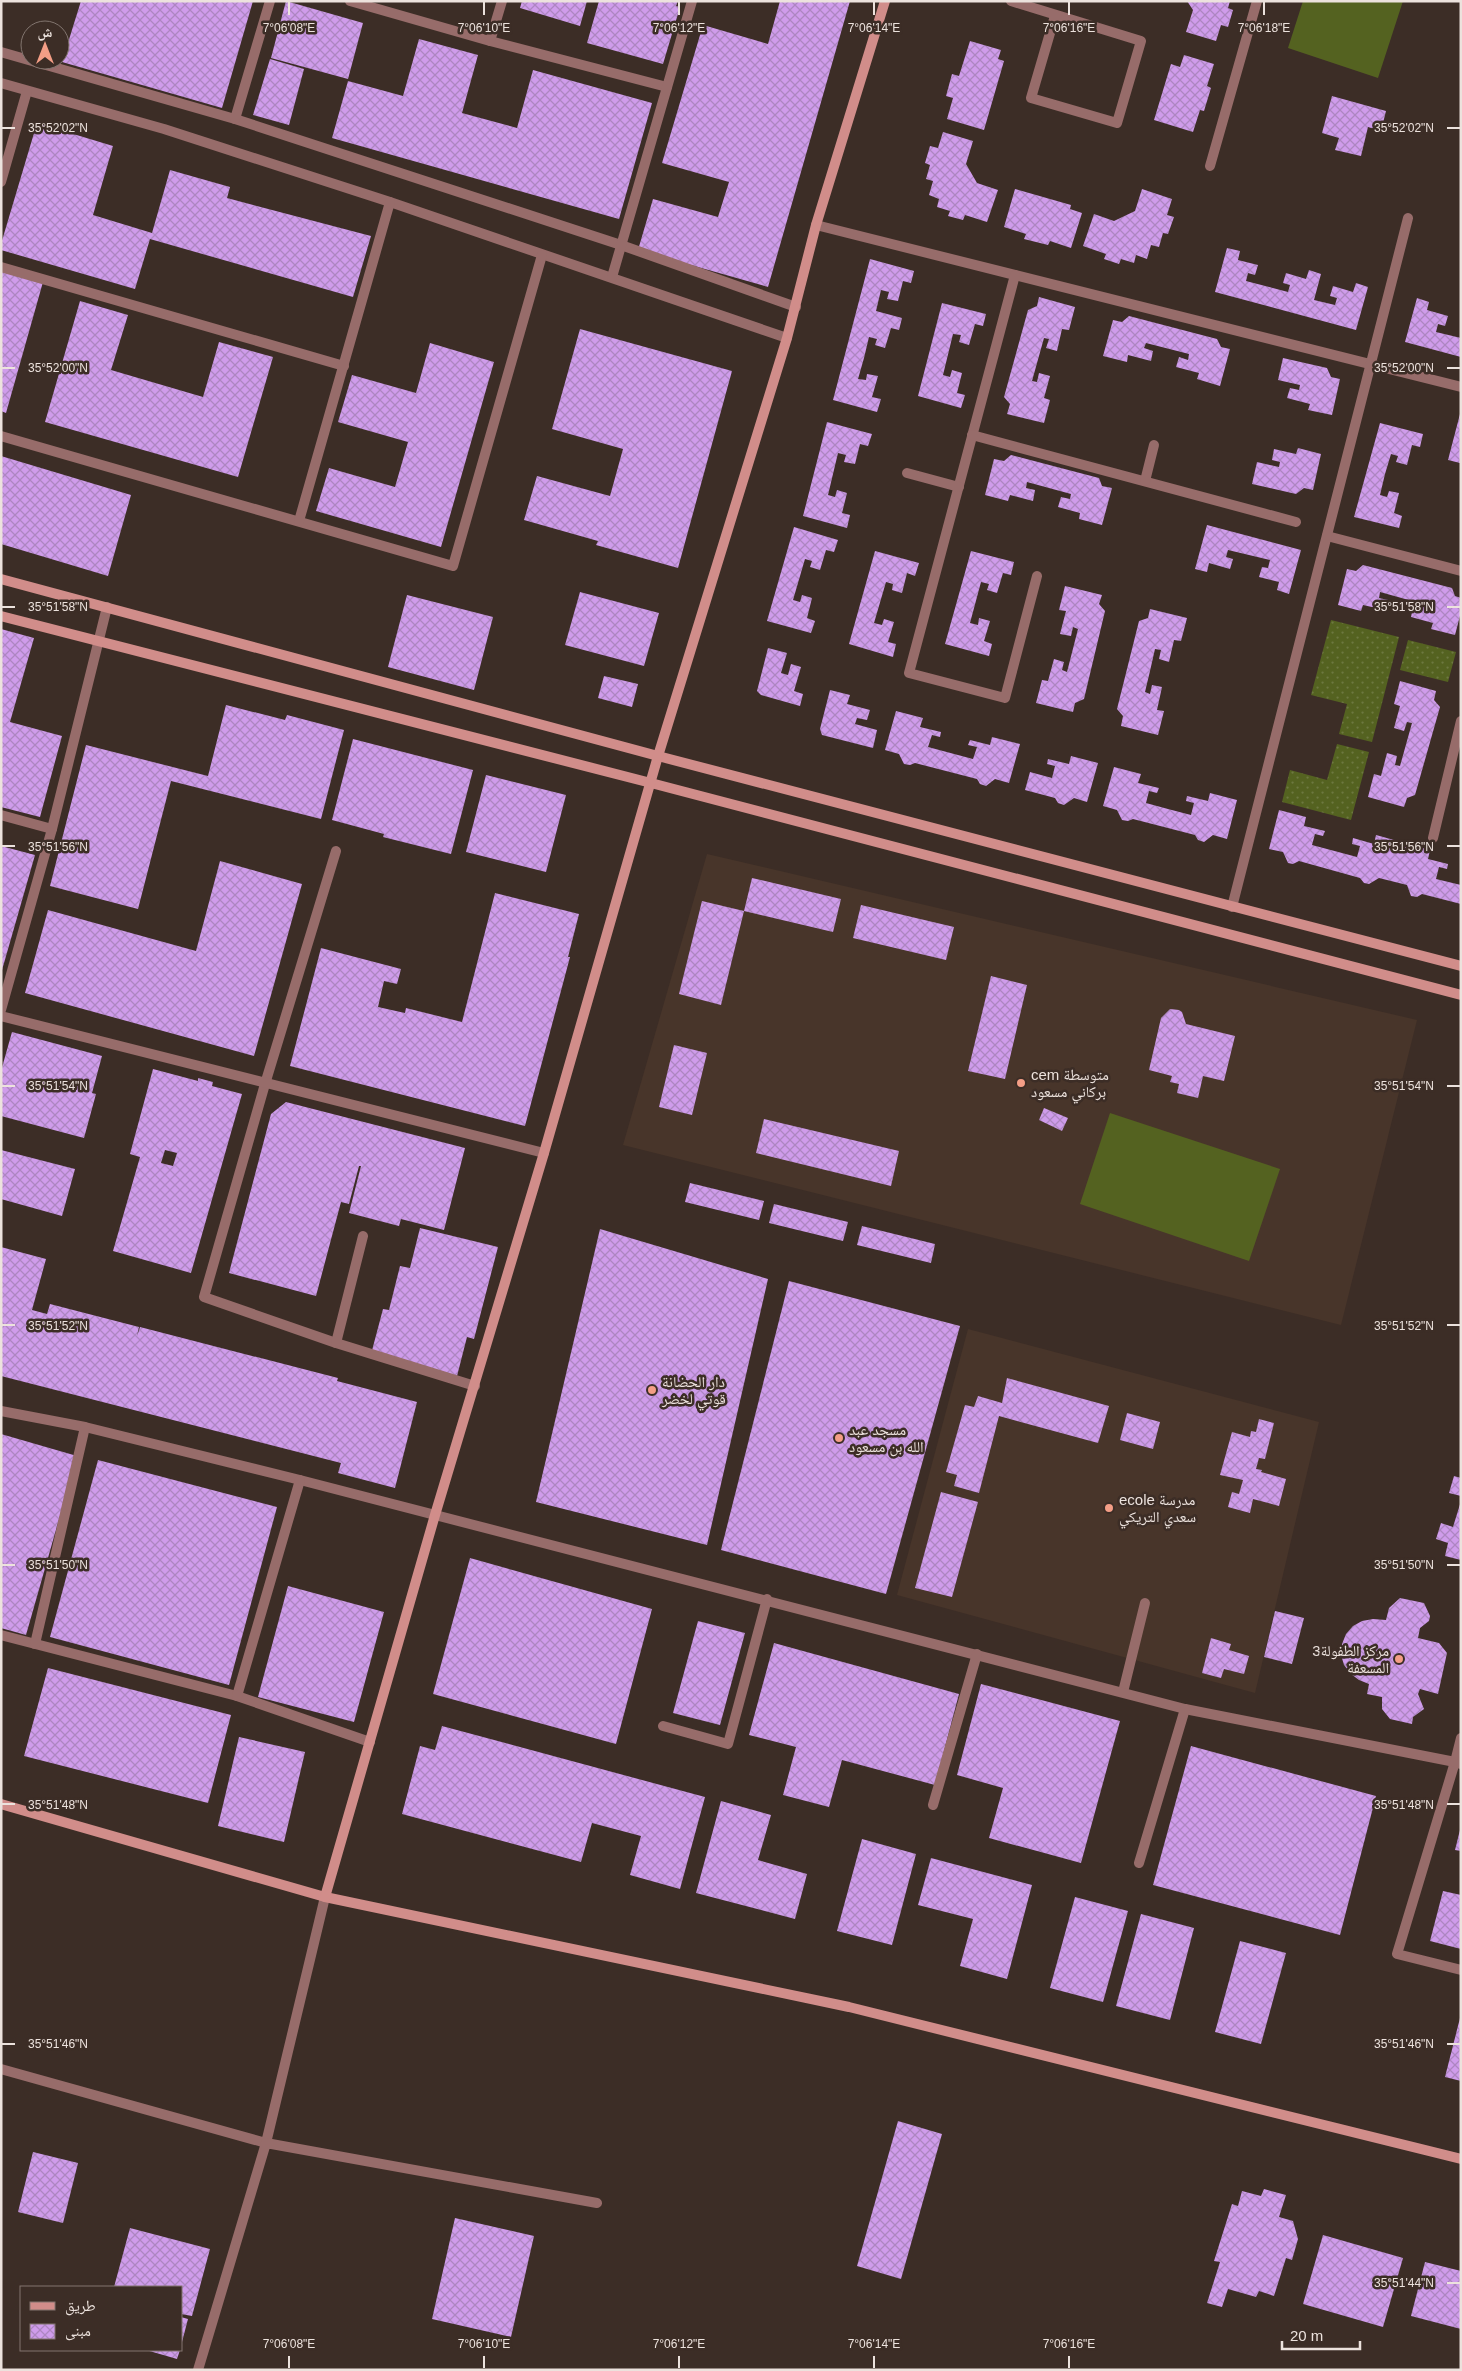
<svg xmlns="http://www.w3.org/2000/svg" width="1462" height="2371" font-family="Helvetica,'Noto Naskh Arabic',sans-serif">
	<defs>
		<pattern id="grass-dots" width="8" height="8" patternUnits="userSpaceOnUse" patternTransform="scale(1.25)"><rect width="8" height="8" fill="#546220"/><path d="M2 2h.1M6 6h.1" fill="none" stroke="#6d7840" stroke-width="1.8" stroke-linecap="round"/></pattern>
		<pattern id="building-cross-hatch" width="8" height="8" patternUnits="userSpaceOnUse" patternTransform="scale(1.25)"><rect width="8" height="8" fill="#cf9ceb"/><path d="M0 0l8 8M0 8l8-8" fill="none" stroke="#ad86c1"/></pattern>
	</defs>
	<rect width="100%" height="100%" fill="#3c2d26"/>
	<g fill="#48352a">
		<path d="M707,854L1417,1020L1341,1325L623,1145Z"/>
		<path d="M968,1329L1319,1422L1255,1693L897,1595Z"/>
	</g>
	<g fill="url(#grass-dots)">
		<path d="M1331,620L1399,637L1372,742L1339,734L1347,704L1311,695Z"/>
		<path d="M1408,640L1456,652L1448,682L1400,670Z"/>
		<path d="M1337,744L1369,752L1351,820L1282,802L1290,770L1327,780Z"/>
	</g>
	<g fill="#546220">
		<path d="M1303,1H1403L1378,78L1288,48Z"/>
		<path d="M1110,1113L1280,1169L1249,1261L1080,1204Z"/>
	</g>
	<g fill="url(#building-cross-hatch)" fill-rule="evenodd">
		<path d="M81,1H253L222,108L62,62Z"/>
		<path d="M286,1L363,23L348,79L271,58Z"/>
		<path d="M522,1H587L580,26L520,8Z"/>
		<path d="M599,1H678L676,6L680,7L663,64L587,43Z"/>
		<path d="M780,1H850L768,287L638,250L653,199L718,217L729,182L662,163L703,25L768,44Z"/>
		<path d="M1187,1H1230L1228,8L1233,10L1228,27L1221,25L1216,41L1186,32L1193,10Z"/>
		<path d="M419,39L478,55L462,113L517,128L533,70L652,103L619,219L332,138L348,81L403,96Z"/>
		<path d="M970,41L1001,50L998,59L1004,61L984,130L947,119L953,98L946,96L952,74L959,76Z"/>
		<path d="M1184,55L1214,64L1207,86L1211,88L1204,111L1200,110L1193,132L1154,120L1171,64L1180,67Z"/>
		<path d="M270,59L304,69L289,125L253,115Z"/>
		<path d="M1332,96L1386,111L1381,131L1368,127L1361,156L1335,150L1339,138L1322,133Z"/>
		<path d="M37,123L113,146L93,215L152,233L170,170L230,187L227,198L371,236L353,297L150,239L135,289L1,250V244Z"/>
		<path d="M943,132L973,141L966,164L977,183L998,190L987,222L965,215L963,220L948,216L950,211L937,207L939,199L929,195L933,181L926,179L930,165L925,163L930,146L938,148Z"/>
		<path d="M1015,189L1071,205L1070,209L1082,213L1071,248L1050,241L1048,245L1024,239L1026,234L1004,227Z"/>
		<path d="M1142,189L1172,199L1167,215L1174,217L1168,234L1163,233L1159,247L1151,245L1147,259L1136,255L1134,263L1121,259L1119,264L1104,259L1106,254L1083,246L1094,214L1114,221L1135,211Z"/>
		<path d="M1227,248L1240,251L1238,260L1258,265L1255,275L1248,273L1246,281L1288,292L1290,285L1283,283L1286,273L1306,279L1309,270L1321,274L1314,300L1335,305L1337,298L1330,296L1333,286L1353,292L1356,283L1368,287L1356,330L1215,292Z"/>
		<path d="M870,259L914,271L911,283L903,281L898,301L887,299L889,292L881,290L876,311L902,318L899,330L891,328L885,348L875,345L877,339L869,337L864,358L858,379L866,380L867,374L878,376L872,397L881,399L877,412L833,400Z"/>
		<path d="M1,270L43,282L6,413L1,411Z"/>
		<path d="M1039,297L1075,307L1069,330L1062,329L1057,351L1046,348L1049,339L1044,338L1032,381L1037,382L1039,373L1050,376L1044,398L1050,400L1044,423L1007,414L1010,404L1004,397L1028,310L1037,306Z"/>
		<path d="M1417,298L1429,302L1427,310L1448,316L1445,326L1438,324L1436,332L1461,338V357L1405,342Z"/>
		<path d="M80,301L128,315L111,370L203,397L219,342L273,357L238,477L45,422Z"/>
		<path d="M942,303L986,314L983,326L975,324L969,345L959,342L961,335L953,334L943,375L950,377L952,370L962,373L957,393L965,395L961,408L918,396Z"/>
		<path d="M1129,316L1217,339L1221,347L1230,349L1220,386L1197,379L1199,373L1176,367L1179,357L1188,360L1189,354L1146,343L1144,348L1153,351L1151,361L1128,355L1127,362L1103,356L1113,320L1122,322Z"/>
		<path d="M580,329L732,371L678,568L596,545L598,541L524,520L537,476L610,496L623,449L552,429Z"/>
		<path d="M430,343L494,362L441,547L316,511L329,468L395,487L408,442L338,422L352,375L416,393Z"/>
		<path d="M1283,358L1327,368L1331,377L1340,379L1332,415L1308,410L1310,404L1287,398L1290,388L1299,390L1300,385L1278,380Z"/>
		<path d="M1460,414H1461L1460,463L1448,460Z"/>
		<path d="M827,422L872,434L868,446L860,444L855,464L844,462L846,455L838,453L828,495L835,497L837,490L847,493L842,513L850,515L847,528L803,516Z"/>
		<path d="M1380,423L1423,434L1420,447L1412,445L1407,465L1396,462L1398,456L1391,454L1385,474L1380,495L1387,497L1389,491L1399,493L1394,513L1402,516L1399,528L1354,517Z"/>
		<path d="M1298,448L1321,454L1313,490L1304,488L1296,494L1252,484L1257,462L1279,467L1280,462L1272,460L1274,449L1296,454Z"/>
		<path d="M1011,455L1099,478L1102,486L1112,488L1102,525L1079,519L1080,513L1058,507L1061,497L1070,499L1071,494L1027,482L1026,488L1035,490L1033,501L1010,495L1008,501L985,495L994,459L1004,461Z"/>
		<path d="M1,456L131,495L108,576L1,544Z"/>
		<path d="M1207,525L1301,550L1289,594L1277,590L1279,582L1259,577L1262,567L1268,568L1270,560L1228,550L1226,557L1233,559L1230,569L1209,563L1207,572L1195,569Z"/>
		<path d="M794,527L838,540L834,552L826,550L820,570L810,567L812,561L805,559L793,600L800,602L802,595L812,598L807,618L815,621L811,633L767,621Z"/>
		<path d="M875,551L919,563L915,576L907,573L902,593L892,590L893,584L886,582L874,623L882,625L884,619L894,622L888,642L896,644L893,657L849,644Z"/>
		<path d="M971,551L1014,562L1011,575L1003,573L997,593L987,590L989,584L981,582L970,623L978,625L979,618L990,621L984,641L992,644L989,656L945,644Z"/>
		<path d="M1363,565L1452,588L1455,596L1461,598V612L1455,635L1431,629L1433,623L1411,617L1413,607L1422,609L1423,604L1380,592L1379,598L1388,600L1385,610L1363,605L1361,611L1338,605L1347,569L1356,571Z"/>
		<path d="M1065,586L1102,595L1099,604L1105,611L1084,699L1075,703L1073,712L1036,703L1042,680L1048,681L1054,659L1064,662L1062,670L1067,672L1078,629L1073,627L1071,636L1060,634L1066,611L1059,610Z"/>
		<path d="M580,592L659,613L644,666L565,645Z"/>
		<path d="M407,595L493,617L474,690L388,667Z"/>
		<path d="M1150,609L1187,618L1181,641L1174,640L1169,662L1159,659L1161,650L1155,649L1150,671L1145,692L1150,694L1152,685L1162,687L1157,710L1164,711L1158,735L1121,726L1123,716L1117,709L1139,621L1148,618Z"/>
		<path d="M1,629L34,638L10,722L62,736L40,817L1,807Z"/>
		<path d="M768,648L787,653L781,673L788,675L791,664L801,667L794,691L803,694L800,706L761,695L757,691Z"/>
		<path d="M604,676L638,684L632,707L598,698Z"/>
		<path d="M1400,681L1436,691L1434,700L1440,707L1415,795L1407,798L1404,807L1368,797L1374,774L1381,776L1387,753L1397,756L1395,765L1400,766L1412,723L1407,722L1404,731L1394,728L1400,706L1394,704Z"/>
		<path d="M830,690L850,695L847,704L870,710L867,720L857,718L855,724L877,730L873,748L822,735L820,729Z"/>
		<path d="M226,705L285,720L287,715L344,730L321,819L171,781L138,909L50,886L86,745L208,776Z"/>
		<path d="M896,711L923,718L920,727L941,732L940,737L932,735L928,747L973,759L977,747L968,745L970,740L990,745L992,737L1020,744L1009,783L995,779L986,786L980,784L977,779L915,763L910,765L904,764L899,754L885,750Z"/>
		<path d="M353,739L473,770L451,854L383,837L384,834L332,820Z"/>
		<path d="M1071,756L1098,763L1087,802L1074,798L1064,805L1058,803L1055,798L1025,790L1030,772L1052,778L1055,766L1047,764L1048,759L1069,764Z"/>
		<path d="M1114,767L1141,774L1138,783L1159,788L1157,793L1149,791L1146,803L1168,809L1191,815L1194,803L1186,801L1187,796L1208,801L1210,793L1237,800L1227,839L1213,835L1204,842L1198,840L1195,835L1133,819L1128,821L1122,820L1117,810L1103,806Z"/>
		<path d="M486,775L566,795L546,872L466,852Z"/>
		<path d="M1279,810L1306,817L1304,826L1325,831L1323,836L1315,834L1312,845L1357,857L1360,846L1352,844L1353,838L1374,844L1376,835L1430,850L1428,859L1448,864L1447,869L1439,867L1436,879L1461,885V904L1422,894L1417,897L1411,896L1407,885L1379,878L1369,884L1364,883L1360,878L1299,861L1293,864L1288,863L1283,852L1269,849Z"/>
		<path d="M1,846L35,855L2,970H1Z"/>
		<path d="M220,861L302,884L254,1056L25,993L48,910L196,951Z"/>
		<path d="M752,878L841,899L833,932L744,911Z"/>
		<path d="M495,893L579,914L568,957H570L525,1126L290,1066L321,948L401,969L397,984L384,981L378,1007L405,1013L406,1008L462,1022Z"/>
		<path d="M702,901L744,911L721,1005L679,994Z"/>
		<path d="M861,905L954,927L946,960L853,938Z"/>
		<path d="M991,976L1027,985L1005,1079L968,1071Z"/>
		<path d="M1170,1009L1179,1010L1182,1012L1186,1024L1235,1036L1224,1081L1203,1076L1198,1098L1177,1093L1179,1084L1170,1082L1172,1076L1149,1070L1161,1018Z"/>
		<path d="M12,1032L102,1056L92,1093L96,1094L84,1138L1,1116V1071Z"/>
		<path d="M674,1045L707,1053L692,1115L659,1107Z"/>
		<path d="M153,1069L198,1081V1078L213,1082L212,1086L242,1094L191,1273L113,1251L140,1157L130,1154ZM165,1150L177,1153L173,1166L161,1163Z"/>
		<path d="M286,1102L465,1148L444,1230L401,1219L399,1226L349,1213L361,1166H359L349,1204L341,1202L316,1296L229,1273L271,1114Z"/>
		<path d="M1044,1108L1068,1118L1062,1131L1039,1120Z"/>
		<path d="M764,1119L899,1151L891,1186L756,1153Z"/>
		<path d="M1,1150L75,1169L62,1216L1,1199Z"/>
		<path d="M690,1183L764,1201L759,1220L685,1202Z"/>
		<path d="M774,1204L848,1222L843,1241L769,1223Z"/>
		<path d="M862,1226L935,1244L931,1263L857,1245Z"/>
		<path d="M420,1228L498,1247L474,1339L467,1337L456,1380L370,1358L383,1309L389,1310L400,1266L410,1268Z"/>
		<path d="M600,1229L768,1279L707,1545L536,1502Z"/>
		<path d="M1,1247L46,1259L32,1310L47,1314L50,1304L139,1327L137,1336L140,1327L338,1378L337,1381L417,1402L395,1488L338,1473L341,1463L1,1376Z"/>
		<path d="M789,1281L960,1326L886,1594L721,1550Z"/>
		<path d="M1007,1378L1109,1406L1098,1443L999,1416L979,1493L954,1486L957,1475L946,1472L965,1405L974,1407L978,1396L1002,1403Z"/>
		<path d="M1127,1413L1160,1422L1153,1449L1120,1440Z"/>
		<path d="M1259,1419L1274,1423L1265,1459L1259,1458L1256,1469L1262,1470L1261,1472L1286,1479L1279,1506L1253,1499L1250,1513L1228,1507L1232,1492L1239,1494L1243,1480L1220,1475L1232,1432L1250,1437L1251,1431L1256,1432Z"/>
		<path d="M1,1434L77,1456L26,1635L1,1628Z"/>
		<path d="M98,1460L277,1507L229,1685L50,1637Z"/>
		<path d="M1454,1476L1461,1478V1496L1449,1493Z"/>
		<path d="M941,1492L978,1502L952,1597L915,1588Z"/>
		<path d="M1461,1501V1560L1445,1556L1448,1543L1436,1539L1441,1523L1453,1527Z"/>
		<path d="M470,1558L652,1609L616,1744L433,1694Z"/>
		<path d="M288,1586L384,1612L354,1722L258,1697Z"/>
		<path d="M1400,1598L1424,1603L1430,1616L1429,1621L1420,1628L1418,1638L1439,1643L1447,1653L1438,1694L1420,1689L1418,1694L1424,1709L1413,1717L1412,1724L1390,1719L1382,1709V1697L1367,1694L1369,1684L1359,1680L1351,1674L1344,1665L1341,1655L1342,1644L1346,1634L1353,1626L1362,1621L1373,1619L1386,1620L1389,1608Z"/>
		<path d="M1275,1611L1304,1618L1292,1664L1264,1657Z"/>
		<path d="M698,1621L745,1633L720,1725L673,1713Z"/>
		<path d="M1211,1638L1231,1644L1229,1650L1249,1656L1244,1674L1224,1669L1221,1678L1202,1673Z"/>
		<path d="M774,1643L959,1694L935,1785L842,1760L829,1807L783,1795L796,1747L749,1735Z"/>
		<path d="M48,1668L231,1715L208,1803L24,1756Z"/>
		<path d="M981,1684L1120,1721L1081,1863L989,1838L1003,1788L957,1775Z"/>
		<path d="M442,1726L705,1797L680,1889L630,1875L641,1836L592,1823L581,1862L402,1814L420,1746L435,1750Z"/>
		<path d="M239,1737L305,1752L284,1842L218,1826Z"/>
		<path d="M1191,1746L1376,1796L1340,1935L1153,1885Z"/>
		<path d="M721,1801L771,1815L758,1860L807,1874L795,1919L696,1893Z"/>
		<path d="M1460,1830H1461V1851L1455,1850Z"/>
		<path d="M862,1839L916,1854L892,1945L837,1931Z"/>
		<path d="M931,1858L1032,1885L1007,1979L960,1966L973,1919L918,1905Z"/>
		<path d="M1443,1891L1461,1895V1949L1430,1941Z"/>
		<path d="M1075,1897L1128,1911L1103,2002L1050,1988Z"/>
		<path d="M1141,1914L1194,1928L1170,2020L1116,2006Z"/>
		<path d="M1240,1941L1286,1953L1261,2044L1215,2032Z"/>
		<path d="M1460,2018H1461V2081L1445,2077Z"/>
		<path d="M898,2121L942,2134L901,2279L857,2266Z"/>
		<path d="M33,2152L78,2163L63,2223L18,2212Z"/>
		<path d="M1264,2189L1286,2195L1279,2217L1293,2221L1298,2239L1292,2260L1286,2258L1274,2296L1259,2291L1256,2297L1228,2289L1222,2307L1207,2303L1220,2262L1214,2261L1232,2204L1238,2206L1242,2191L1261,2196Z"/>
		<path d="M455,2218L534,2236L511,2337L432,2319Z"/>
		<path d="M130,2228L210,2249L192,2316L181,2314V2287H114Z"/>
		<path d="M1323,2235L1403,2258L1383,2327L1303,2304Z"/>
		<path d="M1425,2262L1461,2271V2329L1411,2316Z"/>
		<path d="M181,2317L188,2319L182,2342H181Z"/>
		<path d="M146,2350H180L177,2359Z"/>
	</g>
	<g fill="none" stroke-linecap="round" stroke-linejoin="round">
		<g stroke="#976c6a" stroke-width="10">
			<path d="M1123,1692L1145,1603"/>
			<path d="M1,2069L266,2143L325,1897"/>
			<path d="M198,2370L266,2143L597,2203"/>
		</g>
		<g stroke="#976c6a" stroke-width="10">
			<path d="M350,1L490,41L667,87"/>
			<path d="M1011,1L1141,41L1117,123L1031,98L1055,16"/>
			<path d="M490,41L502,1"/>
			<path d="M1,52L235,119L621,245L796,307"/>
			<path d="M1,83L164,129L390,202L787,338"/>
			<path d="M235,119L270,1"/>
			<path d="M1210,166L1257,1"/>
			<path d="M1,182L27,91"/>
			<path d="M816,225L1461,387"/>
			<path d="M1,267L344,366"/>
			<path d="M1015,275L909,673L1005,698L1037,576"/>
			<path d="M612,277L692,1"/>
			<path d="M972,435L1296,522"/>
			<path d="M1,436L453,566L542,255"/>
			<path d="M907,473L959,487"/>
			<path d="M1145,481L1154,445"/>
			<path d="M299,521L390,202"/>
			<path d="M1327,536L1461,571"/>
			<path d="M1,815L52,829"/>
			<path d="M1433,838L1461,721"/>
			<path d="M336,851L265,1084L204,1297L336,1343L475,1386"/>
			<path d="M1232,907L1408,218"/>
			<path d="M1,1010L52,829L107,607"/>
			<path d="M1,1016L544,1153"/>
			<path d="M336,1343L363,1236"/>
			<path d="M1,1411L85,1427L300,1480L1185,1709L1455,1762L1397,1954L1461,1970"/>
			<path d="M1,1635L237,1696L370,1742"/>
			<path d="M35,1644L85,1427"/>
			<path d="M237,1696L300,1480"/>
			<path d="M663,1726L728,1744L767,1599"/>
			<path d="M1461,1764L1455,1762L1461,1738"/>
			<path d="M933,1805L977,1654"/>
			<path d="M1139,1863L1185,1709"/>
		</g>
		<g stroke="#d18d8a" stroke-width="10">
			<path d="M1,579L658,756L1461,966"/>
			<path d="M1,616L651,783L1461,995"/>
			<path d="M1,1804L325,1897L849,2007L1461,2159"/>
			<path d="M325,1897L435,1515L544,1153L658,756L787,338L816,225L885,1"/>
		</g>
	</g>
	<path fill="none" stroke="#ece2dd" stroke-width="2" d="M289,2V15M484,2V15M679,2V15M874,2V15M1069,2V15M1264,2V15M2,128H15M1447,128H1460M2,368H15M1447,368H1460M2,607H15M1447,607H1460M2,846H15M1447,846H1460M2,1086H15M1447,1086H1460M2,1325H15M1447,1325H1460M2,1565H15M1447,1565H1460M2,1804H15M1447,1804H1460M2,2044H15M1447,2044H1460M1447,2283H1460M289,2356V2368M484,2356V2368M679,2356V2368M874,2356V2368M1069,2356V2368"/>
	<g fill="#f49e86" stroke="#3c2d26" stroke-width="2">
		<circle cx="1021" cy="1083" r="5"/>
		<circle cx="652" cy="1390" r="5"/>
		<circle cx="839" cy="1438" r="5"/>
		<circle cx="1109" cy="1508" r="5"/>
		<circle cx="1399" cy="1659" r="5"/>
	</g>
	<g text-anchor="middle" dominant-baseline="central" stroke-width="5" stroke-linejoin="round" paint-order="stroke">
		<g font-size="15" fill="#ece2dd" stroke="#3c2d26" text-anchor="start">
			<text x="1031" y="1074">cem متوسطة<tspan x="1031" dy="17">بركاني مسعود</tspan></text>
			<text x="662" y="1381">دار الحضانة<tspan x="662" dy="17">قوتي لخضر</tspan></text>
			<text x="849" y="1429">مسجد عبد<tspan x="849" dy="17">الله بن مسعود</tspan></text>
			<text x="1119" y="1499">ecole مدرسة<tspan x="1119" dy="17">سعدي التريكي</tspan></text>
			<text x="1389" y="1650" text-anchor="end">3مركز الطفولة<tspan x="1389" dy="17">المسعفة</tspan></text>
		</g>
	</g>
	<g font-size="12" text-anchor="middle" fill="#ece2dd" stroke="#3c2d26" stroke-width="5" stroke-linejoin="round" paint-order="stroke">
		<text x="289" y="32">7°06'08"E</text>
		<text x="484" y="32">7°06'10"E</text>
		<text x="679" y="32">7°06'12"E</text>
		<text x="874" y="32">7°06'14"E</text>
		<text x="1069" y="32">7°06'16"E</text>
		<text x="1264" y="32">7°06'18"E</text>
		<text x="58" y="132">35°52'02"N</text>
		<text x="1404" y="132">35°52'02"N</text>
		<text x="58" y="372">35°52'00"N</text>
		<text x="1404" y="372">35°52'00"N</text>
		<text x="58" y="611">35°51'58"N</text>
		<text x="1404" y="611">35°51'58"N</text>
		<text x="58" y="851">35°51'56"N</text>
		<text x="1404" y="851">35°51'56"N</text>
		<text x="58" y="1090">35°51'54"N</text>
		<text x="1404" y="1090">35°51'54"N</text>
		<text x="58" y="1330">35°51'52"N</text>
		<text x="1404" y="1330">35°51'52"N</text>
		<text x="58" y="1569">35°51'50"N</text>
		<text x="1404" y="1569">35°51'50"N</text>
		<text x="58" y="1809">35°51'48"N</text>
		<text x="1404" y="1809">35°51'48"N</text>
		<text x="58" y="2048">35°51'46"N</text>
		<text x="1404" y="2048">35°51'46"N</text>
		<text x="1404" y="2287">35°51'44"N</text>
		<text x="289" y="2348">7°06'08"E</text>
		<text x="484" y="2348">7°06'10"E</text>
		<text x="679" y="2348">7°06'12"E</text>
		<text x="874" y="2348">7°06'14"E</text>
		<text x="1069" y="2348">7°06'16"E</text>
	</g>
	<rect width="1462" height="2371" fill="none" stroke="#ece2dd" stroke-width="5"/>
	<rect x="20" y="2286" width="162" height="65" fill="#3c2d26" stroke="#82756f"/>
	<rect x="30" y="2302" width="25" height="8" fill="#d18d8a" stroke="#82756f"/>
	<text x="65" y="2311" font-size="15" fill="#ece2dd">طريق</text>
	<rect x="30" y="2324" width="25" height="15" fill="url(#building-cross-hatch)" stroke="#82756f"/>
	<text x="65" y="2336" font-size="15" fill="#ece2dd">مبنى</text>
	<g transform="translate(45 45)"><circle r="24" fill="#3c2d26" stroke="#82756f"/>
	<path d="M0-4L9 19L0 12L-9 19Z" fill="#f49e86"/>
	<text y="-8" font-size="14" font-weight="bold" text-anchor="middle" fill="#ece2dd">ش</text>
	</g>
	<path d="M1282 2341v8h78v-8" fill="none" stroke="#ece2dd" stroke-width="2.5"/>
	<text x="1290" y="2341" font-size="15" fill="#ece2dd" stroke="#3c2d26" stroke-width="4" paint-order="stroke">20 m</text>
</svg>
